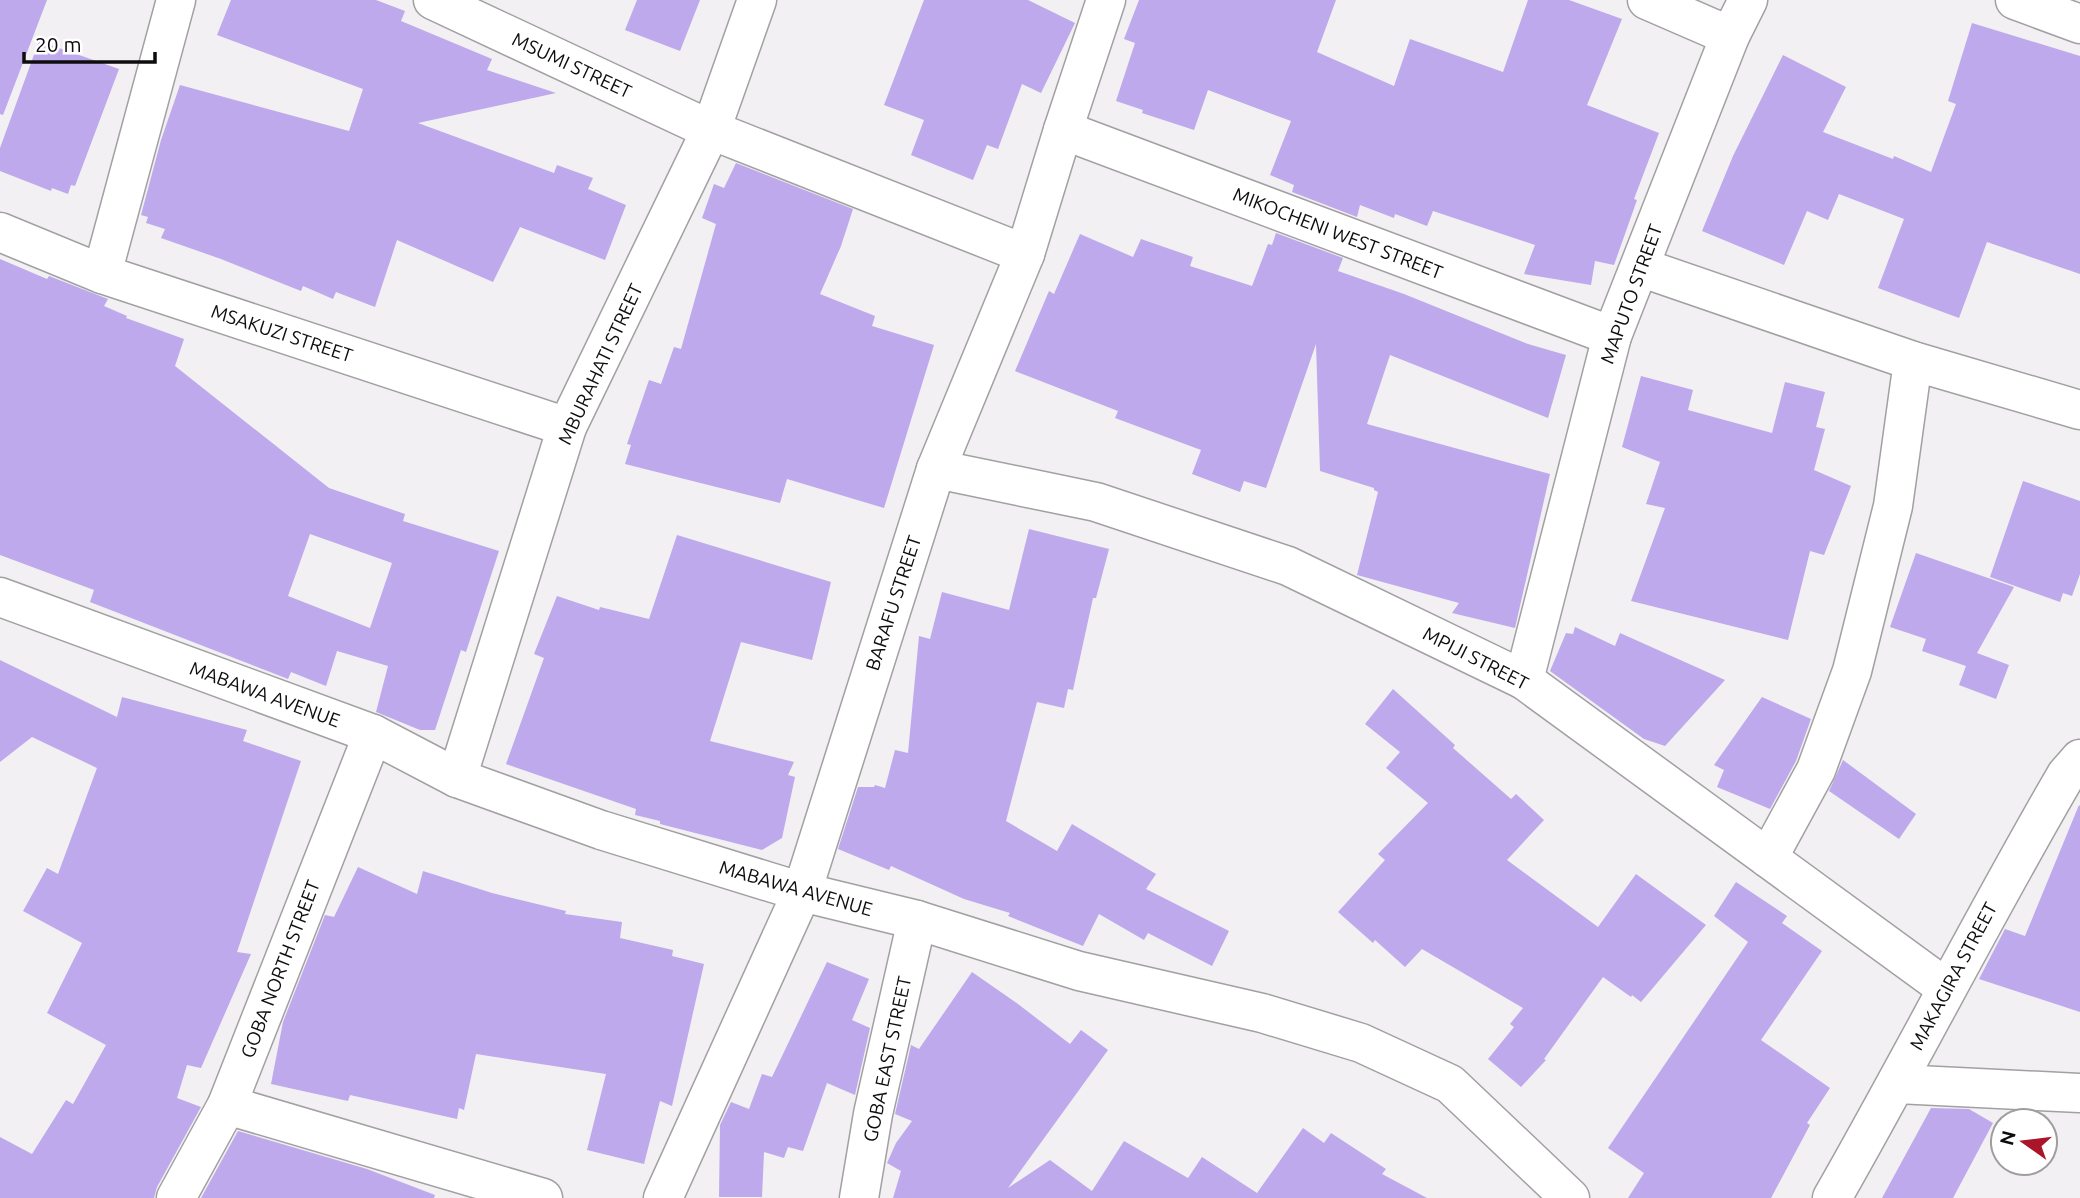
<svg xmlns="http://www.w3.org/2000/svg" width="2080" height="1198" font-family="Ubuntu,sans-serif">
	<rect width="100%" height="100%" fill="#f2f0f2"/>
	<g fill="#bda9ec" fill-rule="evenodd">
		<path d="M0,0H47L3,115L0,114Z"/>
		<path d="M231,0H376L405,11L401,21L492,59L487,70L556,93L418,123L554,173L557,165L593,178L588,189L626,205L605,260L520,227L493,282L397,240L375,307L336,292L333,299L303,286L301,291L221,259L161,238L165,229L146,223L148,217L141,215L161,140L180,85L349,131L363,89L217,35Z"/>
		<path d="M637,0H700L680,51L625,30Z"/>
		<path d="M924,0H1028L1075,23L1041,93L1022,84L998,149L987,145L973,180L911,155L924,120L884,105Z"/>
		<path d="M1139,0H1336L1317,52L1394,86L1410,39L1503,72L1528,0H1569L1622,19L1587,105L1659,133L1634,199L1637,200L1614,265L1595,261L1591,285L1524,274L1535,245L1433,211L1427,226L1395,214L1394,218L1360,205L1357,217L1292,192L1294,185L1270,175L1291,121L1208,90L1194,130L1142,113L1143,110L1116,101L1135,43L1124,39Z"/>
		<path d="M1972,23L2080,56V274L1987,242L1959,318L1878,288L1904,219L1839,194L1828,220L1807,211L1784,265L1702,231L1733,156L1783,55L1846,87L1823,132L1893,159L1894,156L1931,172L1956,104L1948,101Z"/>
		<path d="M39,41L119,69L75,186L71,185L68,194L52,188L51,191L0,171V148Z"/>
		<path d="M736,163L853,209L841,246L820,294L875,316L872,326L934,345L884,508L787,479L780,503L625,464L631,445L627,444L649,380L661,384L674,347L681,349L716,224L702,218L714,184L724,188Z"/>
		<path d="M1276,233L1343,258L1338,271L1404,294L1528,344L1566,355L1548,418L1390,355L1367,424L1550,474L1515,628L1452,613L1459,603L1357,575L1378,492L1374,490V488L1320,471L1316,344L1266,488L1244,481L1240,492L1192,474L1201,450L1115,418L1118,411L1015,371L1049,291L1054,294L1080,234L1133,257L1141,239L1193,257L1190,266L1252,286L1268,244L1272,245Z"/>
		<path d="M0,259L47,279L49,276L108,299L104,306L127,316L126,318L184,339L175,366L329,488L405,514L403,521L499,551L466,652L461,650L435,730H420L376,712L388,666L337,651L326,686L291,672L288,679L90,602L94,590L0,555ZM310,534L392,563L370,628L288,596Z"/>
		<path d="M1641,376L1693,390L1688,410L1772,433L1785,382L1825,392L1816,427L1825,429L1814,470L1851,486L1824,555L1810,551L1788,640L1631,601L1665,508L1646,504L1660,462L1622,447Z"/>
		<path d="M2023,481L2080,501V574L2072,596L2063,593L2060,602L1990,577Z"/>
		<path d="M1029,529L1109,549L1096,598H1093L1073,690L1068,689L1064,708L1037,702L1006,821L1057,851L1072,824L1156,874L1146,889L1229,931L1212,966L1148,933L1144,940L1099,914L1083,946L1008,916L1010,913L964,899L891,866L889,870L838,849L858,787H874L875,785L885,788L895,750L908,753L919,636L930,639L942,592L1009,610Z"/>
		<path d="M677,535L831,582L812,660L741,642L710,741L794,762L788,775L795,777L782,838L762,850L660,824V821L635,815L636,809L506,764L544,658L534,654L557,596L599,610L600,607L649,619Z"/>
		<path d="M1916,553L2014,587L1977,653L2009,665L1996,699L1959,685L1966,666L1922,651L1926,639L1890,627Z"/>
		<path d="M1575,627L1615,646L1620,633L1725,680L1665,746L1644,739L1550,671L1566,633L1573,634Z"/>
		<path d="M0,660L117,717L122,697L247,730L243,741L301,761L237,952L251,954L201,1068L187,1065L177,1098L201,1107L157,1187L154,1198H0V1137L32,1154L66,1100L73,1104L106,1045L47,1013L82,943L23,911L47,868L58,874L97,768L32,737L0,762Z"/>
		<path d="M1393,689L1455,745L1453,748L1511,799L1516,794L1544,820L1507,860L1598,927L1636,874L1706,925L1641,1002L1632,995L1631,997L1603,977L1544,1059L1546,1060L1521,1087L1488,1059L1514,1027L1510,1024L1523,1008L1422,949L1405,967L1375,940L1373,943L1338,912L1385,860L1378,854L1428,803L1386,768L1400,752L1365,724Z"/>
		<path d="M1762,697L1811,719L1796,761L1770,809L1717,787L1724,770L1714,765Z"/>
		<path d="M1843,760L1916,814L1899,839L1829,791Z"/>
		<path d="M2079,805L2080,806V1012L1979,979L2005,929L2025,936Z"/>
		<path d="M358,867L417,894L423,871L492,893L566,911L565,914L622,922L620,938L673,950L672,956L704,964L672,1106L660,1101L644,1164L587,1150L606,1074L476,1054L464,1110L459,1108L457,1119L350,1095L348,1101L271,1084L283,1022L325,915L334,917Z"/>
		<path d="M1736,882L1787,916L1782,923L1822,951L1761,1040L1830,1088L1807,1123L1810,1125L1771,1198H1628L1644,1173L1608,1148L1748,942L1714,916Z"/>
		<path d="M827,962L869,979L852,1020L870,1028L855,1095L827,1083L803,1151L788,1147L784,1158L764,1152L762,1197H719L720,1125L731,1102L749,1109L762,1074L772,1077Z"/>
		<path d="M972,972L1018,1004L1070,1044L1081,1030L1108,1050L1008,1188L1050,1160L1092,1191L1124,1141L1188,1178L1202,1157L1257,1193L1303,1128L1324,1143L1331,1133L1386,1169L1382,1174L1427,1198H893L901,1171L887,1163L896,1143L912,1121L895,1114L911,1045L919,1049Z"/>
		<path d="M1931,1108L1969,1109L1993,1123L1953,1198H1882Z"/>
		<path d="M238,1131L367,1169L435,1195L434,1198H201Z"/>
	</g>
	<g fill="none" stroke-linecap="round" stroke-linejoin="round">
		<g stroke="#a2a0a2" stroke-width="41">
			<g id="minor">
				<path d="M433,0L711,130L1025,254"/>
				<path d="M1647,0L1730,36"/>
				<path d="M2015,0L2080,24"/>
				<path d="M1063,130L1612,336"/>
				<path d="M0,232L102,274L567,427"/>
				<path d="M1640,267L1913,361L2080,410"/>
				<path d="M102,274L176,0"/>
				<path d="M936,469L1096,502L1288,566L1524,680L1946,988"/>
				<path d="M1524,680L1612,336L1730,36L1748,0"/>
				<path d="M457,778L567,427L711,130L757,0"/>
				<path d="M1768,858L1816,770L1852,671L1893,506L1913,361"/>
				<path d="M1897,1084L2080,1093"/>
				<path d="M227,1105L543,1198"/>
				<path d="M176,1198L227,1105L373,734"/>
				<path d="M663,1198L802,892L936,469L1025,254L1063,130L1106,0"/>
				<path d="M859,1198L873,1114L917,920"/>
				<path d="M1832,1198C1912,1058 1985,914 2066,775L2080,759"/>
			</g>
		</g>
		<g stroke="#a2a0a2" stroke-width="41">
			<path id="tertiary" d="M0,597L373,734L457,778L601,830L802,892L917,920L1079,971L1262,1013L1361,1043L1450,1084L1570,1198"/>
		</g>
		<use href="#minor" stroke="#fff" stroke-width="38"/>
		<use href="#tertiary" stroke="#fff" stroke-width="38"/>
	</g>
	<g text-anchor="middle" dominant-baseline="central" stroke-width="6" stroke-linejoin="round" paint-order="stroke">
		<g font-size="19" fill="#0e0d0e" stroke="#fff">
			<text transform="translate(572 65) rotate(25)">MSUMI STREET</text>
			<text transform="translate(1338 233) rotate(21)">MIKOCHENI WEST STREET</text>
			<text transform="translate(1631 294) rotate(-70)">MAPUTO STREET</text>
			<text transform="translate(282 333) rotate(18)">MSAKUZI STREET</text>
			<text transform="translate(600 364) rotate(-65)">MBURAHATI STREET</text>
			<text transform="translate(893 603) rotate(-72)">BARAFU STREET</text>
			<text transform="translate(1476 658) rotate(27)">MPIJI STREET</text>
			<text transform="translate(265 694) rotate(20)">MABAWA AVENUE</text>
			<text transform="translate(796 888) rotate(16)">MABAWA AVENUE</text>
			<text transform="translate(280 969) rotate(-69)">GOBA NORTH STREET</text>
			<text transform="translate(1953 976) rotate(-62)">MAKAGIRA STREET</text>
			<text transform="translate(887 1059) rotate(-78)">GOBA EAST STREET</text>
		</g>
	</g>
	<g transform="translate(2024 1142) rotate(284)"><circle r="33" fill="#ffffff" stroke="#9f9e9f" stroke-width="2"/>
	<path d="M0-5L12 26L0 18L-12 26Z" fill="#aa152a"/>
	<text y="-10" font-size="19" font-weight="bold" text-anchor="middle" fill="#0e0d0e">N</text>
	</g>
	<path d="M24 52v10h131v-10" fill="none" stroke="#0e0d0e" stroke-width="3.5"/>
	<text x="35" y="52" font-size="21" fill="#0e0d0e" stroke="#ffffff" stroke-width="5" paint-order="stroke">20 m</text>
</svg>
